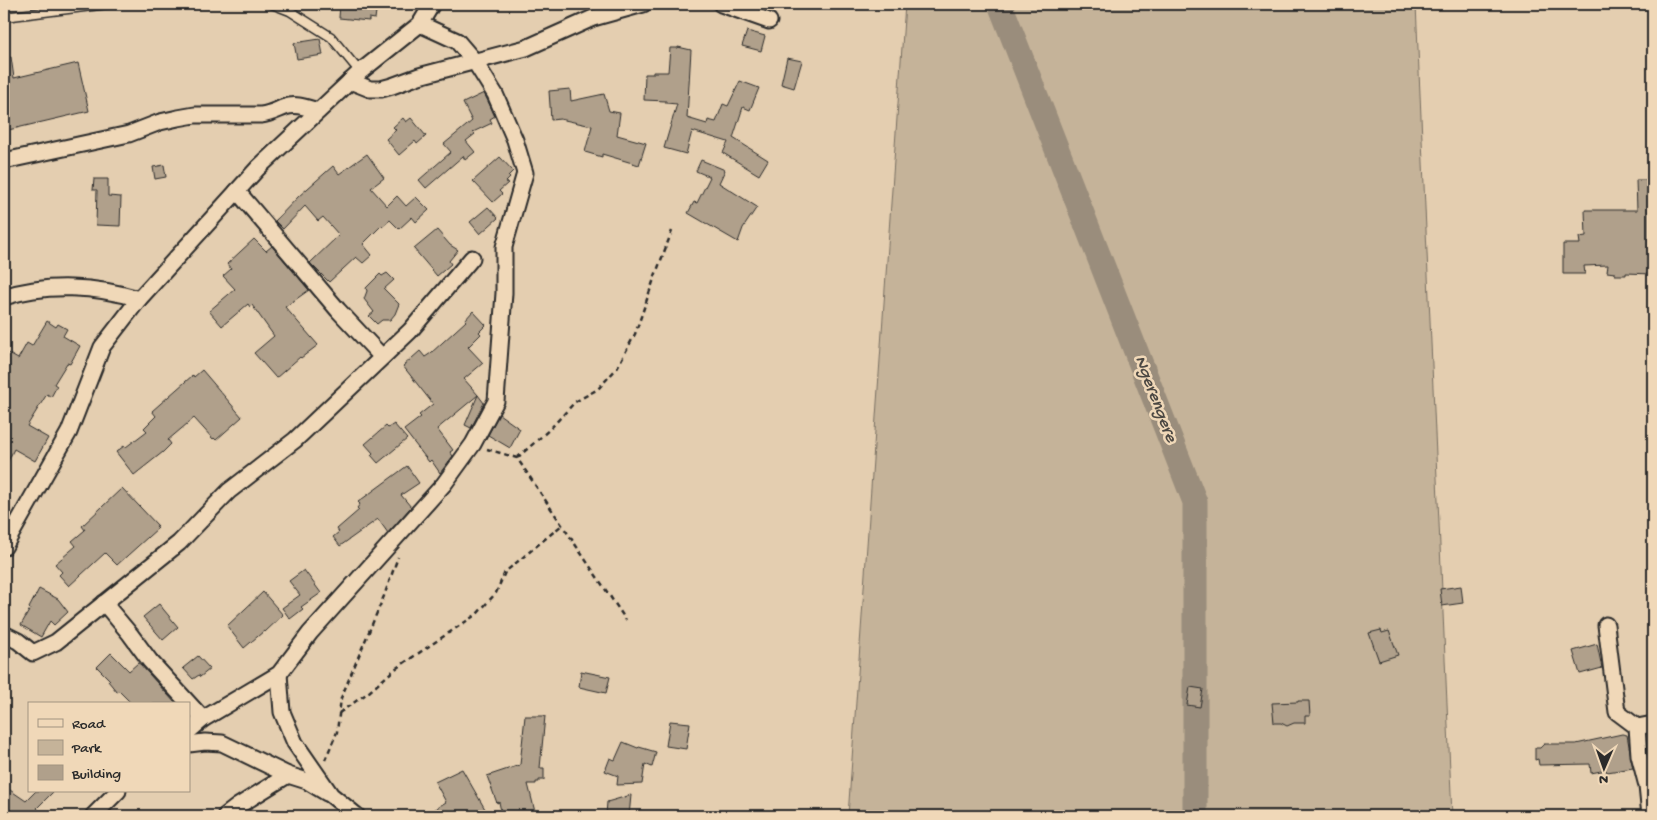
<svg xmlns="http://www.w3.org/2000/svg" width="1657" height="820" font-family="'Gochi Hand',sans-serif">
	<rect width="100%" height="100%" fill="#e4ceb0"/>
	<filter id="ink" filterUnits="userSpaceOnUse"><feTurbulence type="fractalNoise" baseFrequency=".02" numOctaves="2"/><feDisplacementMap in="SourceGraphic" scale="10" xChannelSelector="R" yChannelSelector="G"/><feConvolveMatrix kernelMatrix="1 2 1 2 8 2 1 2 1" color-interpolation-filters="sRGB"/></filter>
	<g filter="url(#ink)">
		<path fill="#c5b399" stroke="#786f62" d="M905,4H1416L1452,816H848Z"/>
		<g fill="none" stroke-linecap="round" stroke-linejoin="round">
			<path stroke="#9a8d7b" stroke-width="25" d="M1000,4L1195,502V816"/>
		</g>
		<g fill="#b0a08b" stroke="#2b2b2b">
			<path d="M340,4H377L375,19L369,18V21L339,18Z"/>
			<path d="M747,31L765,36L761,51L742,46Z"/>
			<path d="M320,39L323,55L297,59L294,43Z"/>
			<path d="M678,47L691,50L687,118L707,124L708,120L716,122L723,104L728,106L740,81L759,88L750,110L743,107L733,138L768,160L759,175L723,153L728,142L692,131L686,154L664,148L677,104L666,103V101L644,100L645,74H653V72H668L670,48H678Z"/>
			<path d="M11,57L14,78L78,63L89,111L4,131V58Z"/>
			<path d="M787,58L802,61L794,88L781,84Z"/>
			<path d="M570,89L571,101L604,94L609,111L620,113L617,135L646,143L639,165L602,154V157L585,152L592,126L560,119L551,120L549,91Z"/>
			<path d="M484,93L495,116L490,119L492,123L473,132L475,134L466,141L475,152L465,160L463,156L426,188L419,180L451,152L444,144L472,121L463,103Z"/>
			<path d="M403,118L406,122L411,118L426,136L417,144L415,141L399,155L386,139L396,130L393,127Z"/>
			<path d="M367,154L384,178L371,188L387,206L397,196L406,206L416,197L429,210L416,222L412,217L399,229L390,220L382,227L381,226L363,244L372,255L363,263L356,257L329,282L310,263L339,235L323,217L318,221L305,206L283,229L275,221L299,196L333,166L339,174Z"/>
			<path d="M500,157L513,171L508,176L510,178L506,182L508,183L499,191L502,194L493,202L473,181Z"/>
			<path d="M701,160L725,170L719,183L757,207L743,228L738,242L688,213L694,202L697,203L710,177L696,171Z"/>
			<path d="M164,165L166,177L155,179L153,167Z"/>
			<path d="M94,179H108V196L121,197L120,226L96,225L97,190H93Z"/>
			<path d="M1636,180H1653V274L1626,273V275H1615V273L1607,272L1608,265L1584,266L1585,274H1563V244H1580L1579,237L1586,236L1585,210H1637Z"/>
			<path d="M488,207L498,218L480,234L470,222Z"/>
			<path d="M437,230L450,245L458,250L449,261L451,264L437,276L414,249Z"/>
			<path d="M254,239L266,251L272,246L309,290L285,307L318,345L301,358L300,357L276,378L254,353L274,336L252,305L250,307L248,304L222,326L209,311L235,289L223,276L231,269L227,264Z"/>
			<path d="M387,273L394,280L384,289L399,304L395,314L390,320H382L377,324L369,316L374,312L364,299L367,291L366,288L380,274L382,276Z"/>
			<path d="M473,311L486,325L479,332L481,334L468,347L483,363L464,379L478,395L437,429L453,450L450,452L453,456L440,473L431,460L429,462L404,430L421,417L419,415L433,404L403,366L420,351L425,357L431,353L466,321L465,320Z"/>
			<path d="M47,321L56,327L58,324L67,329L63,336L80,346L70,364L67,363L54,384L57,386L51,397L47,394L27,426L48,438L35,461L14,449L4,469V351L18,359L27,343L32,346Z"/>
			<path d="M202,370L242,417L216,440L214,438L213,439L194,418L168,440L171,444L163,452L134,475L116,452L124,446L126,447L147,431L144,428L156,416L152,411L193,375L194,377Z"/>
			<path d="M478,395L484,403L471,428L465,425Z"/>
			<path d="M499,414L520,429L510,448L488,435Z"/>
			<path d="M394,424L407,439L378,463L371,455L373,453L365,444L386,426L388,428Z"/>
			<path d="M407,466L419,483L401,495L411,507L388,533L378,519L340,546L333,537L339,532L337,529L359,510L357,508L360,504L358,502Z"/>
			<path d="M122,488L158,526H156L158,528L117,565L105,553L69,586L59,575L62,572L55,564L76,546L72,541L85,530L82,526Z"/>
			<path d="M304,570L321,593L301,607L303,609L290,619L282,608L300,595L289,581Z"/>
			<path d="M1461,586L1463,603L1442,606L1440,589Z"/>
			<path d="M39,589L58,599L68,612L54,625L50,621L41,637L21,625L30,609L29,608Z"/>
			<path d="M263,592L283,615L265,632L264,631L244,648L227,626Z"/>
			<path d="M159,604L178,627L163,640L143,617Z"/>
			<path d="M1381,630L1382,633L1389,631L1398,655L1379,661L1369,633Z"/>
			<path d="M1597,644L1602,668L1580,674L1573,651Z"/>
			<path d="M111,653L129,671L138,663L140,664L176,704H132L119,691L117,692L108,681L110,680L97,667Z"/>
			<path d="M198,656L210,669L200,677L199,675L193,679L183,668Z"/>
			<path d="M581,671L610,677L606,693L579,687Z"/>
			<path d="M1190,687L1203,689L1200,707L1187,705Z"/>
			<path d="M1298,701H1309L1310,716H1305V723H1294L1287,726L1281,723H1274L1272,703L1298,702Z"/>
			<path d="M525,716H545L540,768H544V780H539V782H536V784H528L536,816H502L499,802L497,803L487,776L520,765Z"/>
			<path d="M670,721L690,723L686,749L666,746Z"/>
			<path d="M1622,734L1627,735L1633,768L1607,772L1606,770L1591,773L1590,764L1539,765L1538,759L1535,760V748H1540L1544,744H1576Z"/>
			<path d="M623,742L638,748L639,747L656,752L652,767L645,764L642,784L617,785L618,776L605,771L610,758L615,760Z"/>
			<path d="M462,769L485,809L472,816H424L446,802L435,782Z"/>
			<path d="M4,786L26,801L36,791H54L37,808L44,816H4Z"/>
			<path d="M631,795L629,816L606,815L607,802Z"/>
		</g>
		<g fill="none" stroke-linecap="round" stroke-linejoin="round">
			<g stroke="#2b2b2b" stroke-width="11">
				<g id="service">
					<path d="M272,4L290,11L331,37L360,72"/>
					<path d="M4,17L108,4"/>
				</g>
			</g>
			<g stroke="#2b2b2b" stroke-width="19">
				<g id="minor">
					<path d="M721,4L769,21"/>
					<path d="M350,81L370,89H381L392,86L419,76L526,48L593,18L643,4"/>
					<path d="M4,161L129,134L160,122L178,118L195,115H261C270,114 277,110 285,107C297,103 307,108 318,111"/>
					<path d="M237,191L338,310L382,357"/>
					<path d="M4,297C46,283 97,286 139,299"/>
					<path d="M4,547L69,432L102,347L139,299L258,168L360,72L420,24L432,4"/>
					<path d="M104,603L130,634L150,661L203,719"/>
					<path d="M1606,625L1617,712L1637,727L1639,755L1647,786L1650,816"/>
					<path d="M4,634L18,641L33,653L56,642L179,543L229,491L295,440L410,331L472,258"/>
					<path d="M279,674L282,712L295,743L331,795L357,816"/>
					<path d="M1637,727L1653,724"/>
					<path d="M189,731L203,719L279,674L310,633L444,484L473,444L496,401L504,293V247L525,173L515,140L495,94L475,62L457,41L420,24"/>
					<path d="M189,744L205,742L222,743L288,775L307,781L327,793"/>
					<path d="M93,816L118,791"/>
					<path d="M225,816L238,806L288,775"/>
				</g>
			</g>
			<g stroke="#2b2b2b" stroke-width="2.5" stroke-dasharray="5 4" stroke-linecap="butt">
				<path d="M487,449L517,458L626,620"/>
				<path d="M517,458L550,429L575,402L598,389L617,368L635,334L655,276L672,231"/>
				<path d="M339,713L369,692L395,669L477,614L496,593L505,572L562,525"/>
				<path d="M325,760L337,732L341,698L384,596L398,557"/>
			</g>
			<use href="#service" stroke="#f0d8b8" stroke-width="8"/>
			<use href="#minor" stroke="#f0d8b8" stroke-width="15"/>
		</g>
	</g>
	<g text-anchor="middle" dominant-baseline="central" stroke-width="5" stroke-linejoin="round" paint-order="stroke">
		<g font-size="18" font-style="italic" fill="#4c4843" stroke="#f0d8b8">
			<text transform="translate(1155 399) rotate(69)">Ngerengere</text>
		</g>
	</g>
	<rect width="1657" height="820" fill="none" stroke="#f0d8b8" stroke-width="20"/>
	<rect x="10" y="10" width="1637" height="800" fill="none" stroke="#2b2b2b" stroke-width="2" filter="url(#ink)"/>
	<rect x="28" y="702" width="162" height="90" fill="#f0d8b8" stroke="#a19380"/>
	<rect x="38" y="719" width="25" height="8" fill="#f0d8b8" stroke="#a19380"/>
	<text x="72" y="728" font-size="15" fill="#2b2b2b">Road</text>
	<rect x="38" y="740" width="25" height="15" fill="#c5b399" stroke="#a19380"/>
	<text x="72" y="752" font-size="15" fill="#2b2b2b">Park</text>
	<rect x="38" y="765" width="25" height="15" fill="#b0a08b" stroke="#a19380"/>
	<text x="72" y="778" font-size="15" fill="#2b2b2b">Building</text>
	<g transform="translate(1604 768) rotate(182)" stroke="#f0d8b8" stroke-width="4" paint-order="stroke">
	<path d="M0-4L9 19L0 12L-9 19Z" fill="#2b2b2b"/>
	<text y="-8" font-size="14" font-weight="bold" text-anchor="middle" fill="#2b2b2b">N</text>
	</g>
</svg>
